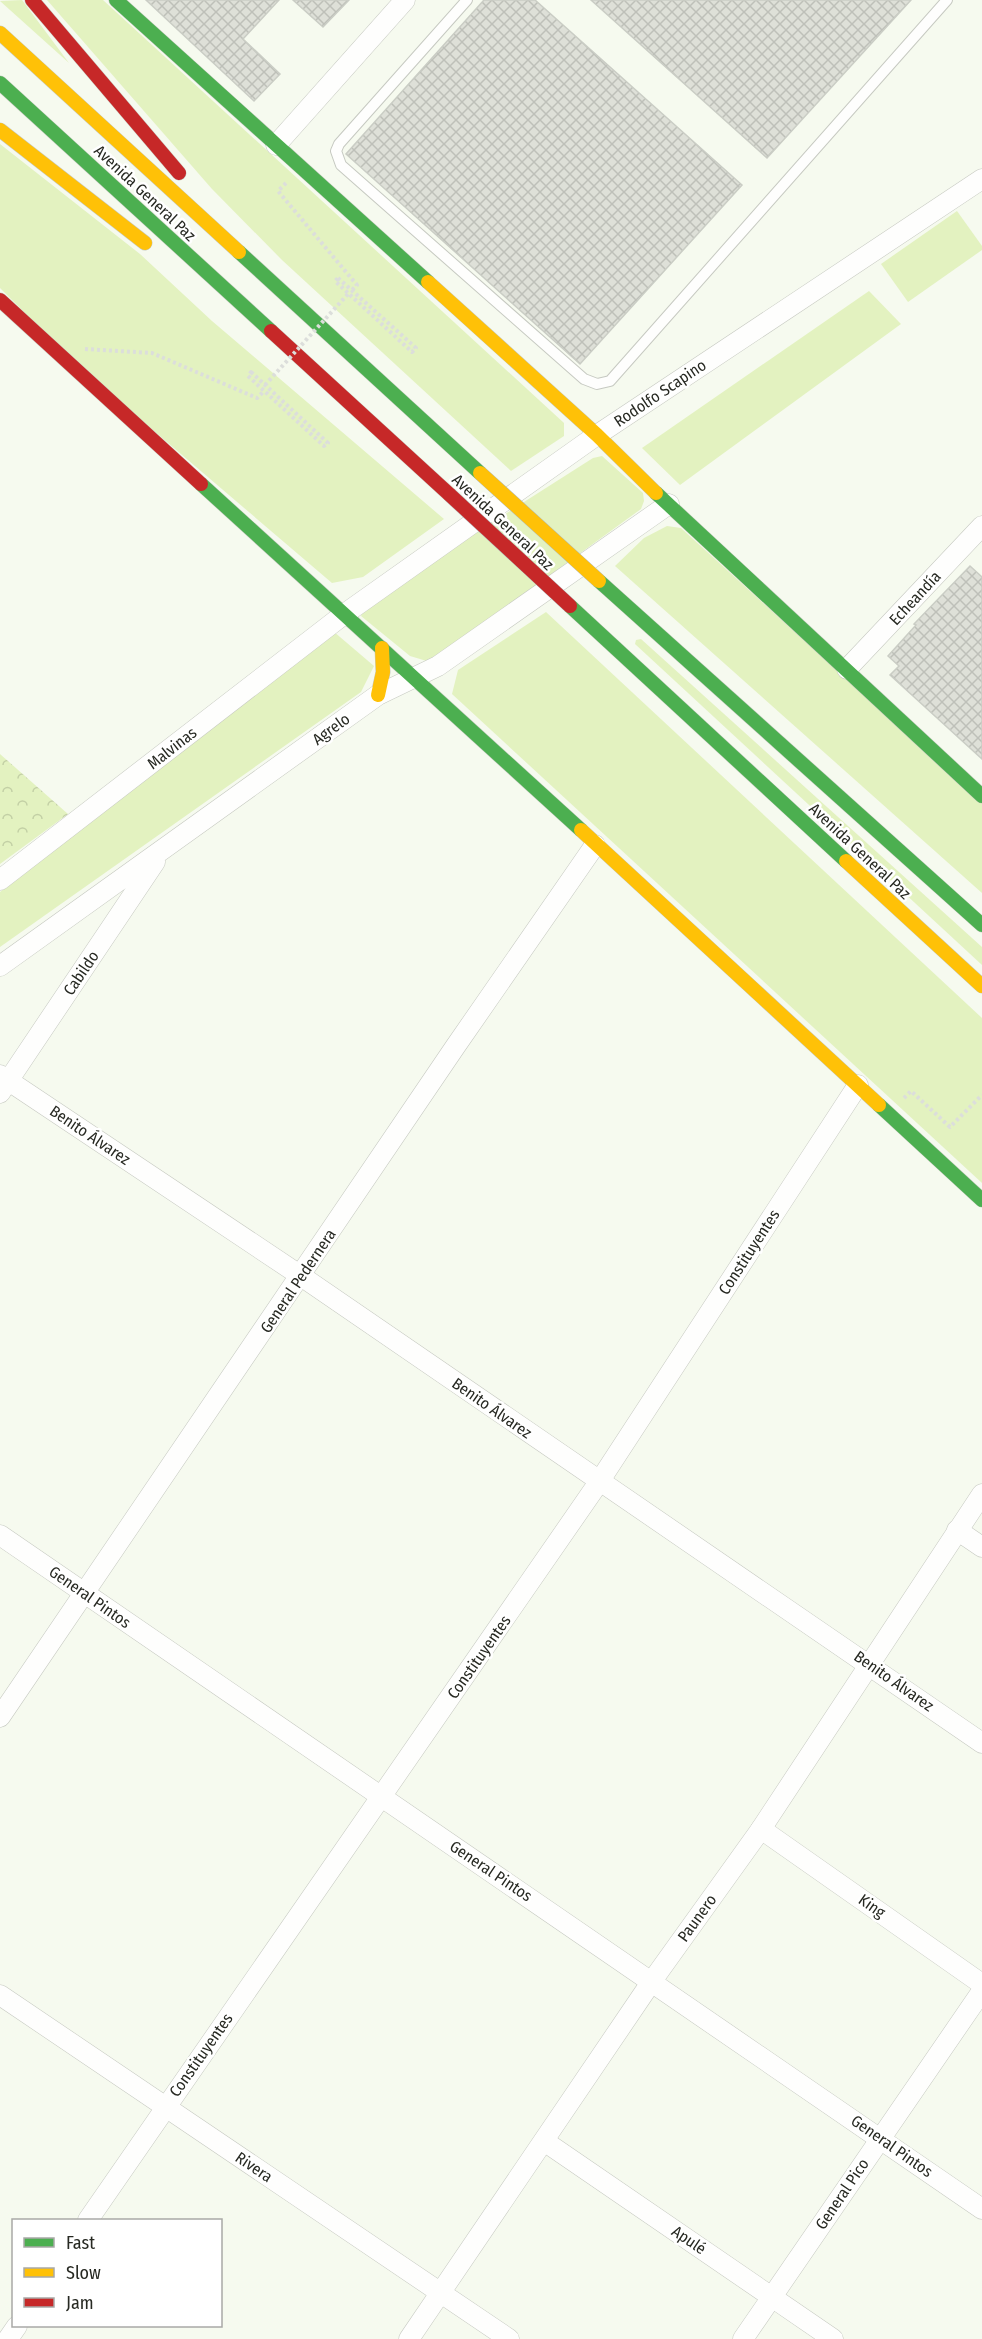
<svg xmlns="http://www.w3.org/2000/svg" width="982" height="2339" font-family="'Fira Sans Condensed',sans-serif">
	<defs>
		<pattern id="forest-crowns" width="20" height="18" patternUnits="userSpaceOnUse" patternTransform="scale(1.5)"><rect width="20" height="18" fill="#e3f2c0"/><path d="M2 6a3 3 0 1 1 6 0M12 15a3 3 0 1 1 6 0" fill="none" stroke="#c3d0a5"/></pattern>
		<pattern id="building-cross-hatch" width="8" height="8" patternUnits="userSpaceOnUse" patternTransform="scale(1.5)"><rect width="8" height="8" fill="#dee0d8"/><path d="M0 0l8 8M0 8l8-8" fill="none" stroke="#bec0b9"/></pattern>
	</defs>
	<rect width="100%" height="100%" fill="#f6faef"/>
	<g fill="#e3f2c0">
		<path d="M22,0L69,63L0,1Z"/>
		<path d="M47,0H103L564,423V436L511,471L282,260L212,189Z"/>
		<path d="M0,144L140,254L212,321L444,519L363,577L332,583L79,367L0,288Z"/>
		<path d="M957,211L982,246V250L908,302L881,264Z"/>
		<path d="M869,291L901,324L680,485L642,448Z"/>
		<path d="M602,456L643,493L644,501L641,509L430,662L410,656L361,616L367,602L593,458Z"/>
		<path d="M667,526L681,528L982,803V893L615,566L644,538Z"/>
		<path d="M546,612L982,1018V1183L452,694L458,670Z"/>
		<path d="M333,631L374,666L361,692L0,947V892Z"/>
		<path d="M641,639L982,947V965L635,644L636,640Z"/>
	</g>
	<path fill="url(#forest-crowns)" d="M0,754L68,814L0,864Z"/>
	<g fill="url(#building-cross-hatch)" stroke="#cacdc5" stroke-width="1.5">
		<path d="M146,0H279L243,39L280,74L254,101Z"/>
		<path d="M293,0H349L323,27Z"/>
		<path d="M484,0H535L742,185L580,364L346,154Z"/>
		<path d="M591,0H911L767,158Z"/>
		<path d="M970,566L982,577V759L890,675L899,666L888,656L916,625L914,624Z"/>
	</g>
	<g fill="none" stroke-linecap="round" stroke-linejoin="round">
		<g stroke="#c6c9c1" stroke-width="12">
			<path id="lane" d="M467,0L339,144L336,151L341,165L584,379L597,384L610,381L947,0"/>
		</g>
		<g stroke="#c6c9c1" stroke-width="21">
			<g id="street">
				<path d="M276,145L405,0"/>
				<path d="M847,669L982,526"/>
				<path d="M0,880L343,615L597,435L982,179"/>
				<path d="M0,966L378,695L438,666L669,504"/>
				<path d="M0,1075L301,1276L982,1743"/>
				<path d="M0,1093L155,862"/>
				<path d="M957,1530L982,1547"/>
				<path d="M0,1535L982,2209"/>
				<path d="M0,1717L455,1047L595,845"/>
				<path d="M761,1829L982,1984"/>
				<path d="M0,1995L509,2339"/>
				<path d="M544,2141L833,2339"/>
				<path d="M88,2220L599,1482L858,1085"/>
				<path d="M8,2339L17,2326"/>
				<path d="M409,2339L652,1981L761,1829L982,1494"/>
				<path d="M743,2339L982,1991"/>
			</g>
		</g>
		<g stroke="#c6c9c1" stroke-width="15">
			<g id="fast">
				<path d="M116,0L428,282"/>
				<path d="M0,83L271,331"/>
				<path d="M239,252L480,473"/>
				<path d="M201,484L581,830"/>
				<path d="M656,493L982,796"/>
				<path d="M599,581L982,925"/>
				<path d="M570,606L846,861"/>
				<path d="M879,1105L982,1200"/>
			</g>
		</g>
		<g stroke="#c6c9c1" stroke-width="15">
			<g id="slow">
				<path d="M0,33L239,252"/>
				<path d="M0,130L145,243"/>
				<path d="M428,282L597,435L656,493"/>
				<path d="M378,695L383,672L382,648"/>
				<path d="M581,830L879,1105"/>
				<path d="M846,861L982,986"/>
			</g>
		</g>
		<g stroke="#c6c9c1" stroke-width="15">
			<g id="jam">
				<path d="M32,0L179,173"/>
				<path d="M0,300L201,484"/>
				<path d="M271,331L450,495"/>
			</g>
		</g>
		<g stroke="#dcdedb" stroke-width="4" stroke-dasharray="3 3" stroke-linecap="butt">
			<path d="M286,183L278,191L357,285L352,290"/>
			<path d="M338,278L416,348L412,352L335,281Z"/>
			<path d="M85,349L152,353L257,398L264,391"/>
			<path d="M251,372L328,443L324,446L248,376Z"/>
			<path d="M904,1098L911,1091L950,1127L982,1095"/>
		</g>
		<use href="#lane" stroke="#fefefd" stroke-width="10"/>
		<use href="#street" stroke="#fefefd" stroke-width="20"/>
		<use href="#fast" stroke="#4caf50" stroke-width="14"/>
		<use href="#slow" stroke="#ffc107" stroke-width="14"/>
		<use href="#jam" stroke="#c62828" stroke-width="14"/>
		<g stroke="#b1b9bb" stroke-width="15" stroke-linecap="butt">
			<path id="slow-bridge" d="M480,473L599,581"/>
		</g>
		<g stroke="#b1b9bb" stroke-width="15" stroke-linecap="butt">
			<path id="jam-bridge" d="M450,495L570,606"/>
		</g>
		<path stroke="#dcdedb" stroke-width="4" stroke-dasharray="3 3" stroke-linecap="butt" d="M265,385L348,294"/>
		<use href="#slow-bridge" stroke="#ffc107" stroke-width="14"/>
		<use href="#jam-bridge" stroke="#c62828" stroke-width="14"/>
	</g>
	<g text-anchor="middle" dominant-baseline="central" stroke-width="5" stroke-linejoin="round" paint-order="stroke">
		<g font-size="16" fill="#272922" stroke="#fff">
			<text transform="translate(145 193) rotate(43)">Avenida General Paz</text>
			<text transform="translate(660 393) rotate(-34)">Rodolfo Scapino</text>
			<text transform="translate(503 522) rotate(43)">Avenida General Paz</text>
			<text transform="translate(915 598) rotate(-47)">Echeandía</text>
			<text transform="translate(331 729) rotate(-36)">Agrelo</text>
			<text transform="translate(172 748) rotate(-38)">Malvinas</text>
			<text transform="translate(860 851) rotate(43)">Avenida General Paz</text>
			<text transform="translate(81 973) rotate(-56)">Cabildo</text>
			<text transform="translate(90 1135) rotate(34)">Benito Álvarez</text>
			<text transform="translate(749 1252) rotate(-57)">Constituyentes</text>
			<text transform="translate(298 1281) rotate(-56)">General Pedernera</text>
			<text transform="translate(492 1408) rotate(35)">Benito Álvarez</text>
			<text transform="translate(90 1597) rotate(35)">General Pintos</text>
			<text transform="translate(479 1657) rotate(-55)">Constituyentes</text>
			<text transform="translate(894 1681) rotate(35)">Benito Álvarez</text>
			<text transform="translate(491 1871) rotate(34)">General Pintos</text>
			<text transform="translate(872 1906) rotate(35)">King</text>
			<text transform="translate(697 1918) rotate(-54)">Paunero</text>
			<text transform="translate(201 2055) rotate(-55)">Constituyentes</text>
			<text transform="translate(892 2146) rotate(35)">General Pintos</text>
			<text transform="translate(254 2167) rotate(34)">Rivera</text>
			<text transform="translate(842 2194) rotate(-56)">General Pico</text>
			<text transform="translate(689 2240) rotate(34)">Apulé</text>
		</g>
	</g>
	<rect x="12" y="2219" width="210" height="108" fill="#ffffff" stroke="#a9a9a7" stroke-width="1.5"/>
	<rect x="24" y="2238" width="30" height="9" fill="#4caf50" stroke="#a9a9a7" stroke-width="1.5"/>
	<text x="66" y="2249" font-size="18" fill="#272922">Fast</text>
	<rect x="24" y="2268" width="30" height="9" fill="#ffc107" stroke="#a9a9a7" stroke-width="1.5"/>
	<text x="66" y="2279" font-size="18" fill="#272922">Slow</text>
	<rect x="24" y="2298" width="30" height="9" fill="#c62828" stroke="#a9a9a7" stroke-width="1.5"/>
	<text x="66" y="2309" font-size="18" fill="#272922">Jam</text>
</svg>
